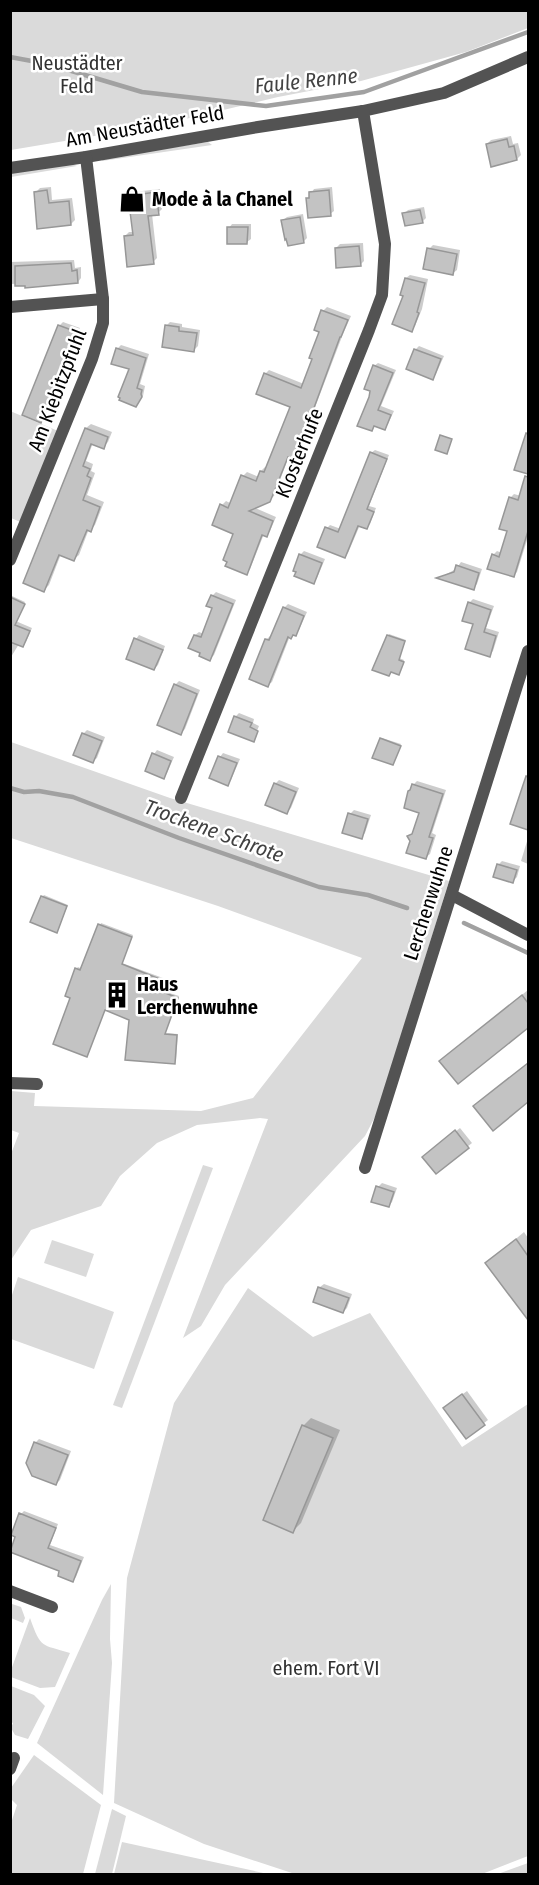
<svg xmlns="http://www.w3.org/2000/svg" width="539" height="1885" font-family="'Fira Sans Condensed',sans-serif">
	<rect width="100%" height="100%" fill="#fff"/>
	<g fill="#dadada">
		<path d="M11,10H528V28L466,52L361,81L278,97L160,125L11,150Z"/>
		<path d="M208,142L212,145L102,161L104,158Z"/>
		<path d="M68,163L77,166L11,177V172Z"/>
		<path d="M10,411L63,433L25,524L11,518Z"/>
		<path d="M11,742L170,798L449,881L377,1113L365,1136L225,1285L201,1326L183,1338L268,1119L260,1118L197,1125L157,1143L120,1176L101,1206L31,1230L11,1260V1154L19,1133L11,1130V1091L35,1093L34,1106L201,1111L253,1098L362,958L218,906L11,838Z"/>
		<path d="M203,1165L213,1168L122,1408L113,1405Z"/>
		<path d="M52,1240L94,1254L86,1277L44,1263Z"/>
		<path d="M18,1277L114,1312L94,1369L11,1339V1298Z"/>
		<path d="M248,1288L313,1337L370,1313L462,1447L528,1404V1856L482,1874H295L204,1844L114,1803L127,1578L174,1403Z"/>
		<path d="M111,1584L110,1639L112,1663L103,1795L37,1743L102,1600Z"/>
		<path d="M12,1604L21,1607L25,1618L23,1623L11,1618Z"/>
		<path d="M30,1618C41,1649 41,1644 70,1653L55,1687L40,1688L11,1677V1670Z"/>
		<path d="M11,1686L34,1695L45,1706L28,1739L15,1735L11,1728L13,1723L11,1722Z"/>
		<path d="M34,1755L101,1805L83,1874H11V1823L17,1805L11,1799V1788Z"/>
		<path d="M112,1809L126,1816L112,1874H95Z"/>
		<path d="M122,1842L268,1874H114Z"/>
		<path d="M528,1863V1874H498Z"/>
	</g>
	<g fill="#0003">
		<path d="M511,136L513,144L518,143L521,155L517,159L487,144L491,140Z"/>
		<path d="M51,187L52,200L72,198L75,220L71,224L36,192L40,188Z"/>
		<path d="M332,187L334,211L330,214L308,199L314,189Z"/>
		<path d="M160,189L162,209L158,213L152,214L157,258L153,262L125,236L129,232H134L129,196L133,192Z"/>
		<path d="M424,207L426,218L422,222L404,214L408,210Z"/>
		<path d="M303,214L307,238L303,242L283,220L287,217Z"/>
		<path d="M232,224H251V239L247,242L229,228Z"/>
		<path d="M363,243L364,261L360,265L336,248L340,244Z"/>
		<path d="M433,245L460,250L457,270L453,273L429,249Z"/>
		<path d="M74,260L75,268L81,267V278L78,282L10,284V262Z"/>
		<path d="M410,275L428,279L422,309L415,326L411,330L405,294L406,278Z"/>
		<path d="M327,307L351,316L343,334L314,410L311,414L295,453L291,457L289,456L274,496L269,500L253,507L276,517L270,531L266,535L264,534L250,569L246,573L235,534L222,505L226,501L232,504L243,476L247,472L259,477L261,471L265,467L267,468L292,406L265,374L269,370L304,384L314,358L321,331L323,311Z"/>
		<path d="M63,322L80,328L45,417L41,421L59,326Z"/>
		<path d="M170,322L182,324V327L200,330L198,346L194,350L166,326Z"/>
		<path d="M121,345L149,354L140,384L145,386L143,396L135,405L131,368L117,349Z"/>
		<path d="M419,346L444,356L436,374L433,378L415,350Z"/>
		<path d="M378,363L396,370L381,406L394,411L388,424L384,428L375,426L372,430L374,366Z"/>
		<path d="M91,424L112,432L108,442L103,447L93,443L86,461L93,464L91,471L95,473L87,495L104,502L95,525L90,530L89,529L79,555L74,559L61,554L49,585L44,590L25,582L86,428Z"/>
		<path d="M525,449L528,450V537L517,572L513,576L493,555L497,551L502,553L509,530L510,498L514,494L521,496L528,473Z"/>
		<path d="M375,450L389,455L369,506L376,508L370,524L366,527L360,525L348,553L345,556L327,528L330,525L341,529L371,453Z"/>
		<path d="M304,551L325,559L317,578L313,582L300,555Z"/>
		<path d="M461,562L482,569L477,584L473,588L439,578L456,569Z"/>
		<path d="M216,592L236,600L214,655L210,659L195,635L199,632L204,634L214,608L212,596Z"/>
		<path d="M12,596L25,602L20,614L10,598Z"/>
		<path d="M473,599L494,606L486,628L499,632L493,651L489,655L475,623L469,603Z"/>
		<path d="M288,604L307,612L299,630L290,636L272,682L268,685L267,639L270,636H272L284,608Z"/>
		<path d="M11,619L32,628L26,642L23,645L19,644L11,657Z"/>
		<path d="M389,634L406,640L399,658L404,660L400,671L388,636Z"/>
		<path d="M139,635L165,646L158,665L154,669L136,639Z"/>
		<path d="M179,681L200,690L185,729L181,733L175,685Z"/>
		<path d="M239,713L254,719L253,723L259,726L254,738H256L253,740L230,731L236,716Z"/>
		<path d="M87,730L105,737L97,758L93,761L83,734Z"/>
		<path d="M382,738L401,744L393,764L381,739Z"/>
		<path d="M157,750L174,757L167,773L163,777L154,754Z"/>
		<path d="M223,753L240,759L231,780L227,784L220,757Z"/>
		<path d="M528,771V828L512,823Z"/>
		<path d="M279,780L299,788L291,808L287,812L275,784Z"/>
		<path d="M417,781L446,790L432,833L436,835L430,854L426,857L414,832L420,812L413,785Z"/>
		<path d="M354,810L371,815L365,833L361,837L350,814Z"/>
		<path d="M528,838V864L521,861Z"/>
		<path d="M502,861L520,866L517,877L513,881L498,865Z"/>
		<path d="M44,895L68,905L58,929L42,897Z"/>
		<path d="M101,923L133,935L122,963L163,978L158,989L179,996L165,1033L178,1034L176,1061L174,1062L131,1019L72,997L76,969L78,967L82,969Z"/>
		<path d="M528,990V1026L458,1082L447,1055Z"/>
		<path d="M528,1063V1101L493,1129L481,1101Z"/>
		<path d="M460,1128L472,1143L436,1172L428,1154Z"/>
		<path d="M382,1183L397,1188L392,1202L388,1206L378,1187Z"/>
		<path d="M524,1232L528,1238V1317L487,1263Z"/>
		<path d="M324,1284L352,1294L347,1308L343,1312L315,1301L320,1287Z"/>
		<path d="M467,1391L488,1420L466,1437L449,1404Z"/>
		<path d="M311,1418L340,1430L301,1523L293,1531L303,1426Z"/>
		<path d="M39,1439L71,1451L60,1480L56,1484L35,1443Z"/>
		<path d="M24,1511L58,1524L50,1545L84,1557L76,1577L73,1580L17,1536L21,1514Z"/>
	</g>
	<g fill="none" stroke-linecap="round" stroke-linejoin="round">
		<g stroke="#a1a1a1" stroke-width="4.5">
			<path d="M10,57L48,64L142,92L266,106L364,92L528,32"/>
			<path d="M10,788L24,792L39,791L73,797L179,838L319,887L368,895L407,908"/>
			<path d="M464,923L528,953"/>
		</g>
	</g>
	<g fill="#c3c3c3" stroke="#979797" stroke-width="1.5">
		<path d="M507,139L509,147L514,146L517,160L491,167L486,144Z"/>
		<path d="M47,190L49,203L69,201L71,225L37,229L34,192Z"/>
		<path d="M329,190L331,216L308,218L306,198H309V192Z"/>
		<path d="M156,192L159,215L148,216L154,264L127,267L124,236L133,235L128,196Z"/>
		<path d="M420,210L423,223L405,226L402,213Z"/>
		<path d="M300,217L304,243L288,246L286,239L285,240L281,220Z"/>
		<path d="M227,227H248L247,244H227Z"/>
		<path d="M359,246L361,266L336,268L335,248Z"/>
		<path d="M427,248L457,254L453,275L423,269Z"/>
		<path d="M71,263L72,271L77,270L78,283L25,288V286H15V266Z"/>
		<path d="M405,278L425,283L417,312L419,313L412,332L392,324L403,296L400,295Z"/>
		<path d="M321,310L348,320L341,337H340L311,416L309,415L292,459L288,457L270,502L249,511L273,521L267,537L262,535L247,575L225,566L227,562L223,560L233,534L212,525L220,504L228,508L241,475L256,481L260,471L264,472L290,407L256,394L264,373L301,388L312,359L309,358L319,332L314,330Z"/>
		<path d="M58,325L77,332L41,423L22,415Z"/>
		<path d="M165,325L179,327V331L197,333L194,352L162,347Z"/>
		<path d="M116,348L146,358L137,388L142,390L141,394L142,397L136,407L119,400L120,398L118,397L129,369L111,364Z"/>
		<path d="M414,349L441,359L433,380L406,369Z"/>
		<path d="M373,365L393,373L378,410L391,415L385,430L374,426L372,431L357,426L369,397L370,391L364,389Z"/>
		<path d="M85,428L108,437L104,449L91,444L83,466L90,469L87,476L91,478L83,500L100,507L91,532L87,530L74,561L59,555L44,592L23,583Z"/>
		<path d="M526,433L528,434V474L514,470Z"/>
		<path d="M440,435L452,439L447,454L435,450Z"/>
		<path d="M370,452L387,459L367,509L374,512L367,529L358,526L345,558L317,547L325,527L338,532Z"/>
		<path d="M525,476L528,477V531L514,577L487,569L492,554L499,557L507,531L499,529L509,497L518,500Z"/>
		<path d="M299,554L322,563L314,584L294,576L296,572L293,571Z"/>
		<path d="M456,565L479,573L474,590L436,578L454,572Z"/>
		<path d="M211,595L233,604L210,661L199,656L200,653L188,648L194,635L201,637L212,608L206,606Z"/>
		<path d="M10,597L25,604L15,625L30,631L23,647L10,642Z"/>
		<path d="M468,602L491,610L484,632L496,636L490,657L465,649L473,624L462,621Z"/>
		<path d="M283,607L304,616L296,636L293,635L291,639L288,637L268,687L249,679L265,639L269,640Z"/>
		<path d="M387,635L405,641L399,660L404,662L399,675L391,672L389,676L372,670Z"/>
		<path d="M134,638L163,650L154,670L126,659Z"/>
		<path d="M174,684L197,694L181,735L157,725Z"/>
		<path d="M234,716L252,723L250,727L258,731L254,742L228,732Z"/>
		<path d="M82,733L102,741L93,763L73,755Z"/>
		<path d="M380,738L401,746L393,765L372,758Z"/>
		<path d="M152,753L171,761L164,779L145,771Z"/>
		<path d="M218,756L237,763L228,786L209,778Z"/>
		<path d="M526,776L528,777V830L510,824Z"/>
		<path d="M274,783L296,792L287,814L265,805Z"/>
		<path d="M412,784L443,794L429,837L433,838L426,859L406,853L410,841L407,836L412,834L419,813L404,808L408,791L410,790Z"/>
		<path d="M348,813L368,819L362,839L342,833Z"/>
		<path d="M497,864L517,870L513,883L493,877Z"/>
		<path d="M41,896L67,906L57,933L30,922Z"/>
		<path d="M98,924L132,937L122,964L162,980L158,990L178,998L165,1034L177,1035L175,1064L125,1060L129,1020L105,1010L87,1057L53,1044L70,998L65,996L75,968L80,970Z"/>
		<path d="M522,995L528,1003V1028L458,1084L439,1061Z"/>
		<path d="M528,1063V1102L493,1131L473,1106Z"/>
		<path d="M455,1130L469,1148L436,1174L422,1157Z"/>
		<path d="M376,1186L394,1192L389,1207L371,1202Z"/>
		<path d="M516,1239L528,1256V1320L485,1263Z"/>
		<path d="M318,1287L349,1298L343,1313L313,1302Z"/>
		<path d="M462,1394L485,1425L466,1439L443,1408Z"/>
		<path d="M302,1425L333,1438L293,1533L263,1520Z"/>
		<path d="M34,1442L68,1455L56,1485L32,1476L26,1463Z"/>
		<path d="M19,1513L56,1528L48,1548L81,1561L73,1582L58,1576L59,1571L10,1552L15,1537L11,1535Z"/>
	</g>
	<g fill="none" stroke-linecap="round" stroke-linejoin="round">
		<g stroke="#535353" stroke-width="12">
			<path d="M10,168L86,157L258,127L363,111L444,93L528,57"/>
			<path d="M10,307L103,299"/>
			<path d="M10,560L92,359L103,323V299L86,157"/>
			<path d="M181,798L369,330L382,295L385,244L363,111"/>
			<path d="M452,895L528,935"/>
			<path d="M10,1083L37,1084"/>
			<path d="M365,1168L528,651"/>
			<path d="M10,1591L52,1607"/>
			<path d="M10,1769L14,1758"/>
		</g>
	</g>
	<defs>
		<g id="shop-bare" transform="scale(2.07)"><path d="M-5-2.5h2.3a2.7 3.5 0 0 1 5.4 0H5L5.5 6h-11ZM-1.5-2.5h3a1.5 2.3 0 0 0-3 0Z" fill="#000" stroke="#fff" stroke-width="2.5" paint-order="stroke"/></g>
		<g id="building-bare" transform="scale(2.07)"><path d="M-4-6H4V6H1V3H-1V6H-4ZM-2.5-4.3h1.7v1.8h-1.7ZM.8-4.3h1.7v1.8H.8ZM-2.5-1h1.7V.8h-1.7ZM.8-1h1.7V.8H.8Z" fill="#000" stroke="#fff" stroke-width="2.5" paint-order="stroke"/></g>
	</defs>
	<g fill-rule="evenodd">
		<use href="#shop-bare" x="132" y="199"/>
		<use href="#building-bare" x="117" y="995"/>
	</g>
	<g text-anchor="middle" dominant-baseline="central" stroke-width="5" stroke-linejoin="round" paint-order="stroke">
		<g font-size="20" fill="#313131" stroke="#fff">
			<text x="77" y="63">Neustädter<tspan x="77" dy="23">Feld</tspan></text>
			<text x="326" y="1668">ehem. Fort VI</text>
		</g>
		<g font-size="20" fill="#000" stroke="#fff">
			<text transform="translate(145 126) rotate(-10)">Am Neustädter Feld</text>
			<text transform="translate(57 390) rotate(-69)">Am Kiebitzpfuhl</text>
			<text transform="translate(299 453) rotate(-68)">Klosterhufe</text>
			<text transform="translate(428 903) rotate(-72)">Lerchenwuhne</text>
		</g>
		<g font-size="20" font-weight="bold" fill="#000" stroke="#fff" text-anchor="start">
			<text x="152" y="199">Mode à la Chanel</text>
			<text x="137" y="984">Haus<tspan x="137" dy="23">Lerchenwuhne</tspan></text>
		</g>
		<g font-size="21" font-style="italic" fill="#424242" stroke="#fff">
			<text transform="translate(306 81) rotate(-6)">Faule Renne</text>
			<text transform="translate(214 831) rotate(20)">Trockene Schrote</text>
		</g>
	</g>
	<rect width="539" height="1885" fill="none" stroke="#000000" stroke-width="24"/>
</svg>
